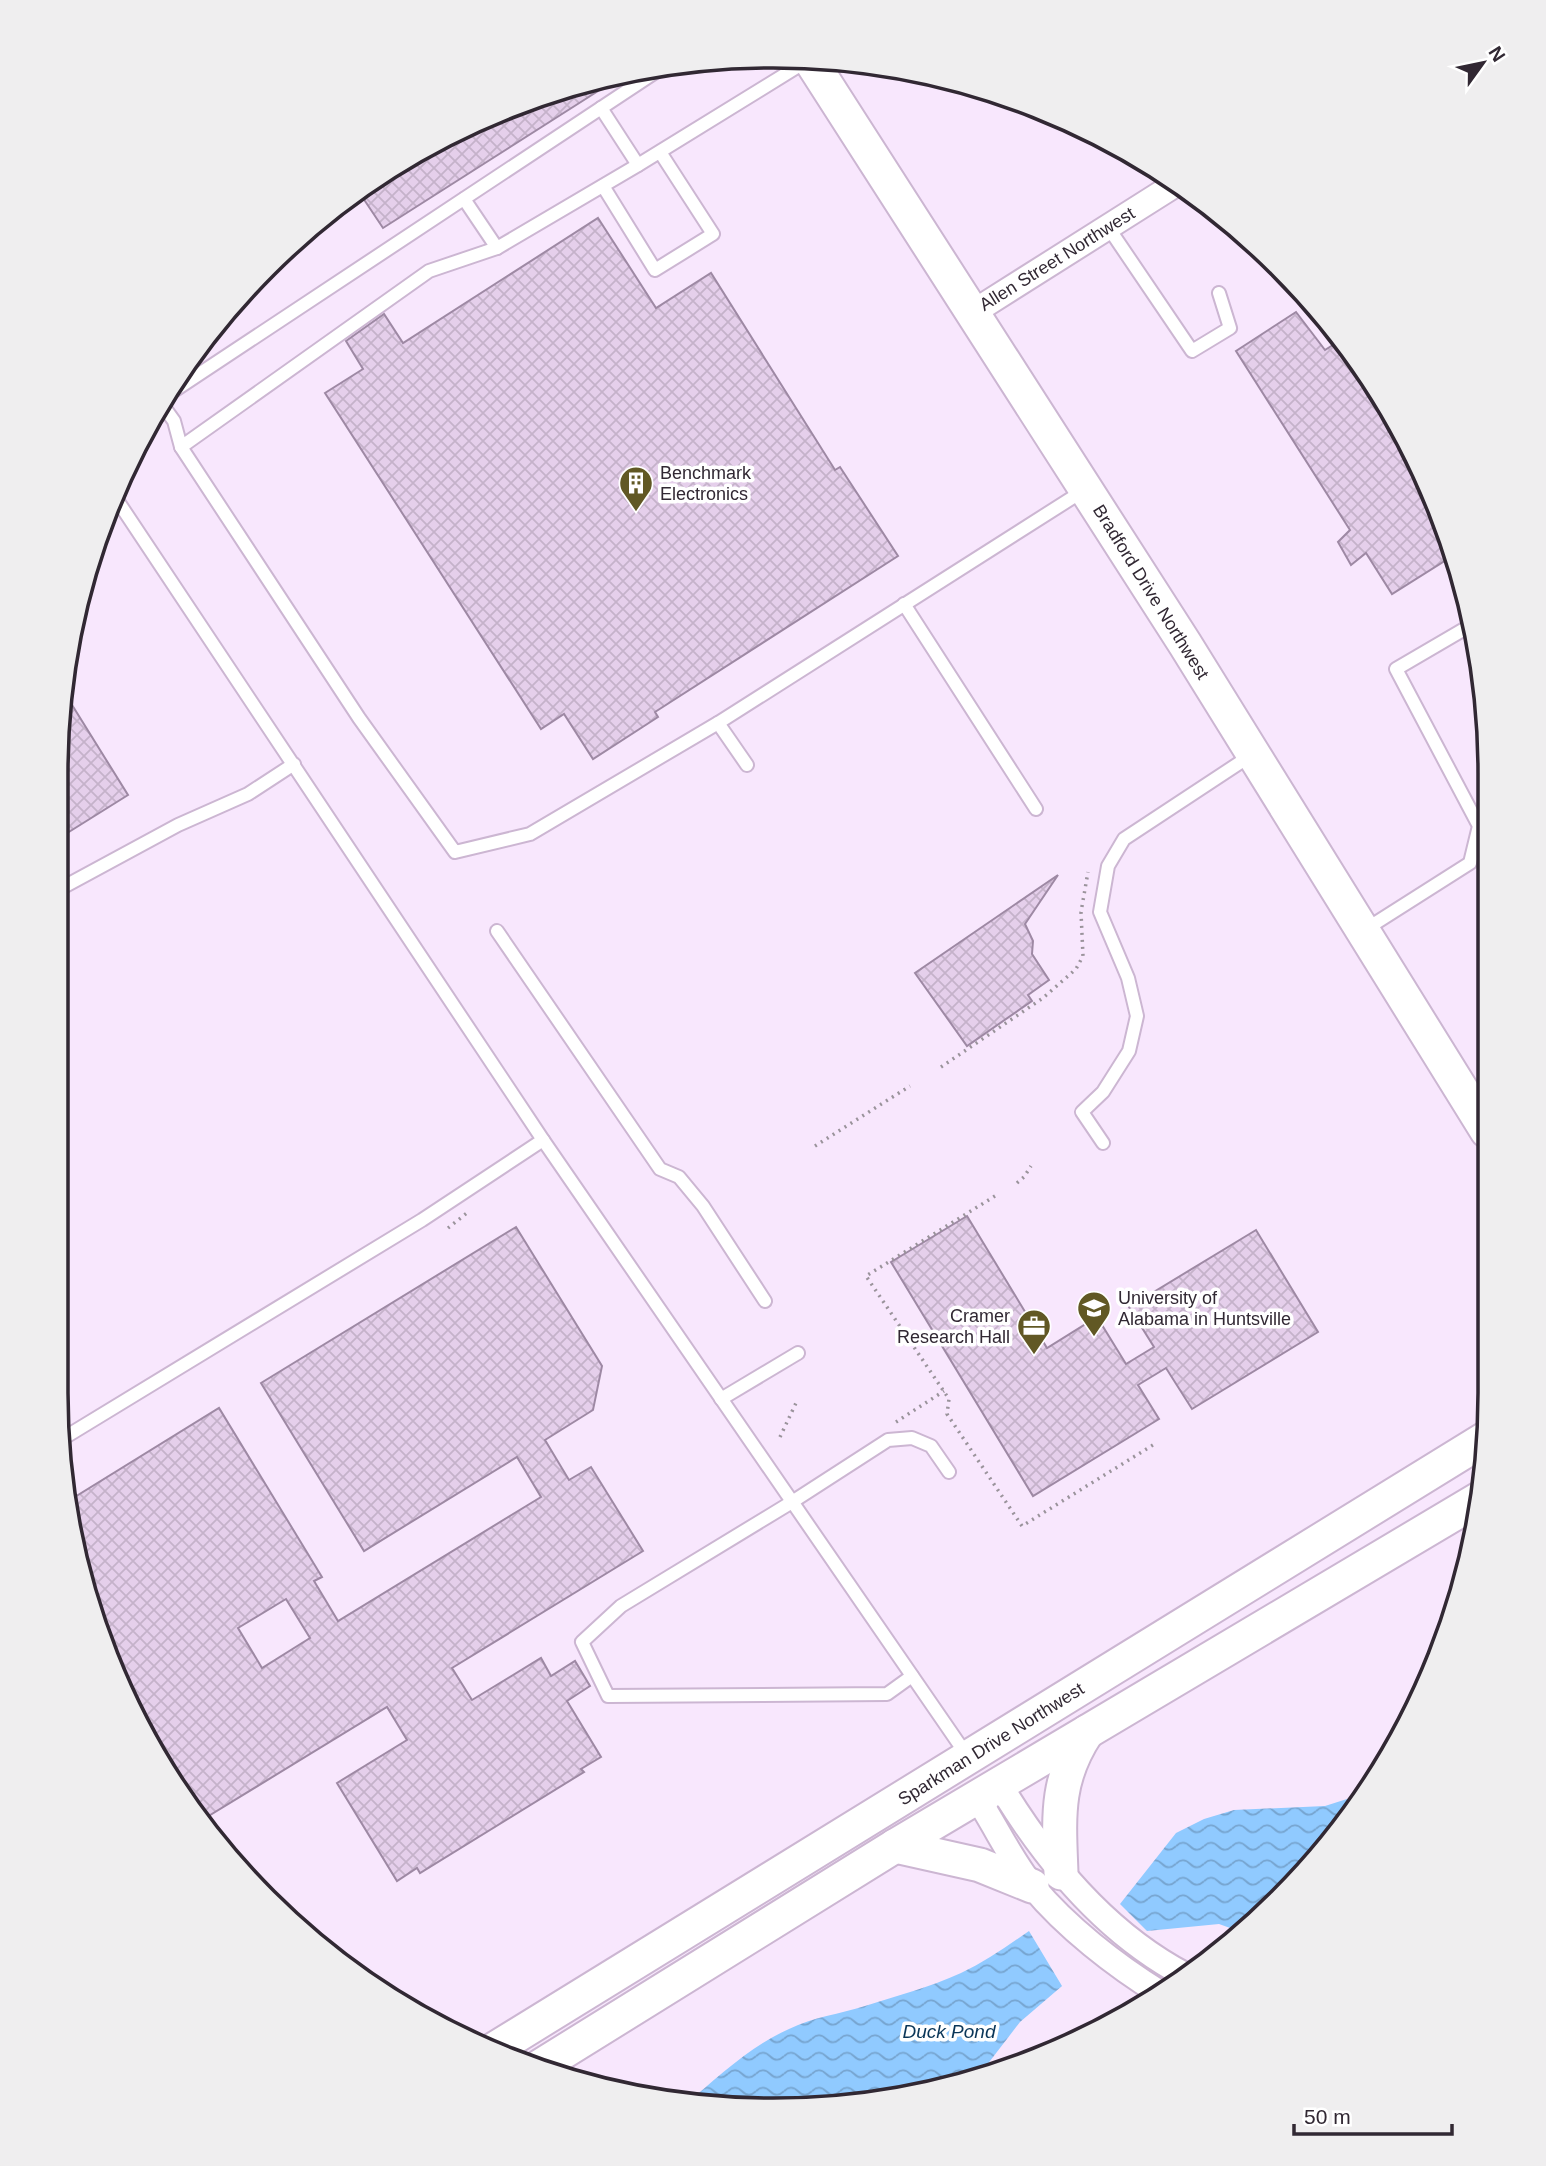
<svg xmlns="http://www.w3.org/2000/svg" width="1546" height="2166" font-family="Helvetica,sans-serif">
	<defs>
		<pattern id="water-waves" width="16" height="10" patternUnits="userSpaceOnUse" patternTransform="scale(1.75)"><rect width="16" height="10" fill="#90caff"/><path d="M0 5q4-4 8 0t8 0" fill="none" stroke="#76a4cf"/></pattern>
		<pattern id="building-cross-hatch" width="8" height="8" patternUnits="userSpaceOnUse" patternTransform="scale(1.75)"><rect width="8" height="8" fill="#e5cfeb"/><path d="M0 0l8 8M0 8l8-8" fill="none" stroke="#c5b2ca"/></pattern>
	</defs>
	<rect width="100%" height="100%" fill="#fbf6fc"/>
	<path fill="#f8e7fd" d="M820,58L959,81L1090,130L1210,204L1312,301L1416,456L1465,587L1484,679L1488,1439L1465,1579L1416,1710L1342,1830L1245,1932L1132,2014L1048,2055L866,2104H679L587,2085L456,2036L300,1932L177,1791L130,1710L81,1579L56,1393V773L70,633L110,499L152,414L234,301L301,234L415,152L543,94L680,62Z"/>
	<g fill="url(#water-waves)">
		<path d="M1369,1786L1342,1830L1244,1933L1219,1924L1147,1931L1120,1904L1176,1833L1204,1819L1234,1810L1325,1806L1347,1799Z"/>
		<path d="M1029,1931L1062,1986L1020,2022L980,2074L866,2104H686C718,2077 750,2046 789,2029C813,2017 840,2014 865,2006C897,1996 930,1987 961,1973C985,1962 1007,1946 1029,1931Z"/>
	</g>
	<g fill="url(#building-cross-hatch)" stroke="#9e89a4" stroke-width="2" fill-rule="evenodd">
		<path d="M616,77L617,79L383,228L359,192L415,152L543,94Z"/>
		<path d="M598,218L656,308L711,273L835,470L840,467L898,556L655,712L658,717L593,759L564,714L541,729L325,393L363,369L346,341L384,314L403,343Z"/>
		<path d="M1296,312L1325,350L1339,341L1416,456L1454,555L1392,594L1366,553L1351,565L1338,542L1350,530L1236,351Z"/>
		<path d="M64,692L128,795L56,840V773Z"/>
		<path d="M1058,875L1025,924L1033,941L1032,954L1049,980L1028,995L1032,1001L967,1046L915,973Z"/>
		<path d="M967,1216L1047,1348L1097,1317L1126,1364L1154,1347L1129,1307L1256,1230L1318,1332L1192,1409L1166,1368L1138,1385L1159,1419L1033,1496L891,1262Z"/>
		<path d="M516,1227L602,1366L593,1410L545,1440L569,1480L591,1467L643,1551L452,1668L472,1700L541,1658L551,1676L575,1661L590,1686L567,1701L601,1757L581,1769L584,1772L420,1873L417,1868L397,1881L337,1783L407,1740L387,1707L202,1820L177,1791L130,1710L81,1579L70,1500L219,1408L322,1577L314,1581L338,1621L541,1497L517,1457L364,1551L261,1383ZM286,1599L310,1638L262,1668L238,1628Z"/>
	</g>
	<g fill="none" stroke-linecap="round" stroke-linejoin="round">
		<g stroke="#ccb6d2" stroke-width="16">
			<g id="lane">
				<path d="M601,108L638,165"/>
				<path d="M603,186L655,270L713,234L660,152"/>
				<path d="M464,199L497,248"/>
				<path d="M1108,227L1192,351L1230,328L1219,293"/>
				<path d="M166,396L666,65"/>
				<path d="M161,403L174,421L181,447L359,718L455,852L530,834L718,723L1086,489"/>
				<path d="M181,447L429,271L497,248L638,165L810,59"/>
				<path d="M113,494L543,1140L968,1757"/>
				<path d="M904,604L1036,809"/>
				<path d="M718,723L747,765"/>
				<path d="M56,891L178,825L248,794L294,764"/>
				<path d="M497,931L660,1169L679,1177L703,1206L765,1301"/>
				<path d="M1363,931L1470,863L1479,826L1396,669L1473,624"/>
				<path d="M1103,1143L1082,1112L1103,1092L1129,1051L1137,1016L1128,978L1100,912L1108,866L1124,839L1253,754"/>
				<path d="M721,1399L798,1353"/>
				<path d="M62,1439L422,1220L543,1140"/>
				<path d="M912,1676L887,1694L608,1696L582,1642L621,1606L792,1502L888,1440L912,1438L931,1446L949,1472"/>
			</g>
		</g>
		<g stroke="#ccb6d2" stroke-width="28">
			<g id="street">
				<path d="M972,313L1176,184"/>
				<path d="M988,1791L984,1809C1000,1835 1014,1864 1033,1887C1066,1927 1116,1966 1160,1993"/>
				<path d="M988,1791L1006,1795C1051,1867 1109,1935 1185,1975"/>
			</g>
		</g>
		<g stroke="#ccb6d2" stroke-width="37">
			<g id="secondary">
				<path d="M809,58L1185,644L1487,1131"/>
				<path d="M895,1846L980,1865L1032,1886"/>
				<path d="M1061,1873C1059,1818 1055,1780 1087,1732"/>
				<path d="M493,2050L1488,1437"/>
				<path d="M539,2067L895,1846L1479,1499"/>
			</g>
		</g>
		<g stroke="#9a939b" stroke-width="3.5" stroke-dasharray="2 5" stroke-linecap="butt">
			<path d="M941,1067L1043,998L1076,969L1083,956L1081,912L1088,872"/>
			<path d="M815,1146L910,1086"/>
			<path d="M1017,1183L1024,1177L1031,1166"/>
			<path d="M995,1196L866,1276L949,1399L947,1414L1022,1526L1153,1445"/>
			<path d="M448,1228L467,1213"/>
			<path d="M896,1422L944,1391"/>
			<path d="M780,1437L796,1403"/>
		</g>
		<use href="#lane" stroke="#fff" stroke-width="12"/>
		<use href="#street" stroke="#fff" stroke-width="24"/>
		<use href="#secondary" stroke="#fff" stroke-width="33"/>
	</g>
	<defs>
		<g id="building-pin" transform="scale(1.75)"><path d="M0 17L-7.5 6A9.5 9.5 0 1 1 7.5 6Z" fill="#615824" stroke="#fff"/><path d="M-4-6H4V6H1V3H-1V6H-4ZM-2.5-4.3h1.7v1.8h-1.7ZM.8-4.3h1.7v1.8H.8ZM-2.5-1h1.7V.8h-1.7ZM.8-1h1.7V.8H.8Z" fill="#fff"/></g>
		<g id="university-pin" transform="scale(1.75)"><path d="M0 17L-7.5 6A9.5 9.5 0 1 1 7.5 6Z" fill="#615824" stroke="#fff"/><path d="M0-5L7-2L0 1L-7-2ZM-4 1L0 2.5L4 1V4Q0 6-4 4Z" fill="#fff"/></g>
		<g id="office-pin" transform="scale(1.75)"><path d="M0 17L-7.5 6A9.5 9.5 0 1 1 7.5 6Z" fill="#615824" stroke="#fff"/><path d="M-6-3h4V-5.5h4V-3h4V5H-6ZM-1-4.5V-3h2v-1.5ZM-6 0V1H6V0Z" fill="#fff"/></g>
	</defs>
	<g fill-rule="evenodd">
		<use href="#building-pin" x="636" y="483"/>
		<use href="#university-pin" x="1094" y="1308"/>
		<use href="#office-pin" x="1034" y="1326"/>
	</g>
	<g text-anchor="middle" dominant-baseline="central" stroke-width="7" stroke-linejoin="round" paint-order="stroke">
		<g font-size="18" fill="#312833" stroke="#fff">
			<text transform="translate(1057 259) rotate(-32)">Allen Street Northwest</text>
			<text transform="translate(1151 592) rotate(58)">Bradford Drive Northwest</text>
			<text transform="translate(991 1744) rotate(-32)">Sparkman Drive Northwest</text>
		</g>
		<g font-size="18" fill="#312833" stroke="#fff" text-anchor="start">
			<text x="660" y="473">Benchmark<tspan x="660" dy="21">Electronics</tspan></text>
			<text x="1118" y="1298">University of<tspan x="1118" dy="21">Alabama in Huntsville</tspan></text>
			<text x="1010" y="1316" text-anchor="end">Cramer<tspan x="1010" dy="21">Research Hall</tspan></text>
		</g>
		<g font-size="19" font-style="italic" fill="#0a3658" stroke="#fff">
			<text x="949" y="2031">Duck Pond</text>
		</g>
	</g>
	<path d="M0 0H1546V2166H0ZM773 68H773A705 705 0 0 1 1478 773V1393A705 705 0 0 1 773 2098H773A705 705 0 0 1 68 1393V773A705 705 0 0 1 773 68Z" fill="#efeeef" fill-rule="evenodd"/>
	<path fill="none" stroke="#312833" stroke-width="3.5" d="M773 68H773A705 705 0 0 1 1478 773V1393A705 705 0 0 1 773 2098H773A705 705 0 0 1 68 1393V773A705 705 0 0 1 773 68Z"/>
	<g transform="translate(1483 63) rotate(57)" stroke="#ffffff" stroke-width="5" paint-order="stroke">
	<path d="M0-5L12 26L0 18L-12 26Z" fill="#312833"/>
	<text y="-10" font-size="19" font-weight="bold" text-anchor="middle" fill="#312833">N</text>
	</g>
	<path d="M1294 2124v10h158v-10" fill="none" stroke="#312833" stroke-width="3.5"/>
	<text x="1304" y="2124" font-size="21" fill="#312833" stroke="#ffffff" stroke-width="5" paint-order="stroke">50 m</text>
</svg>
